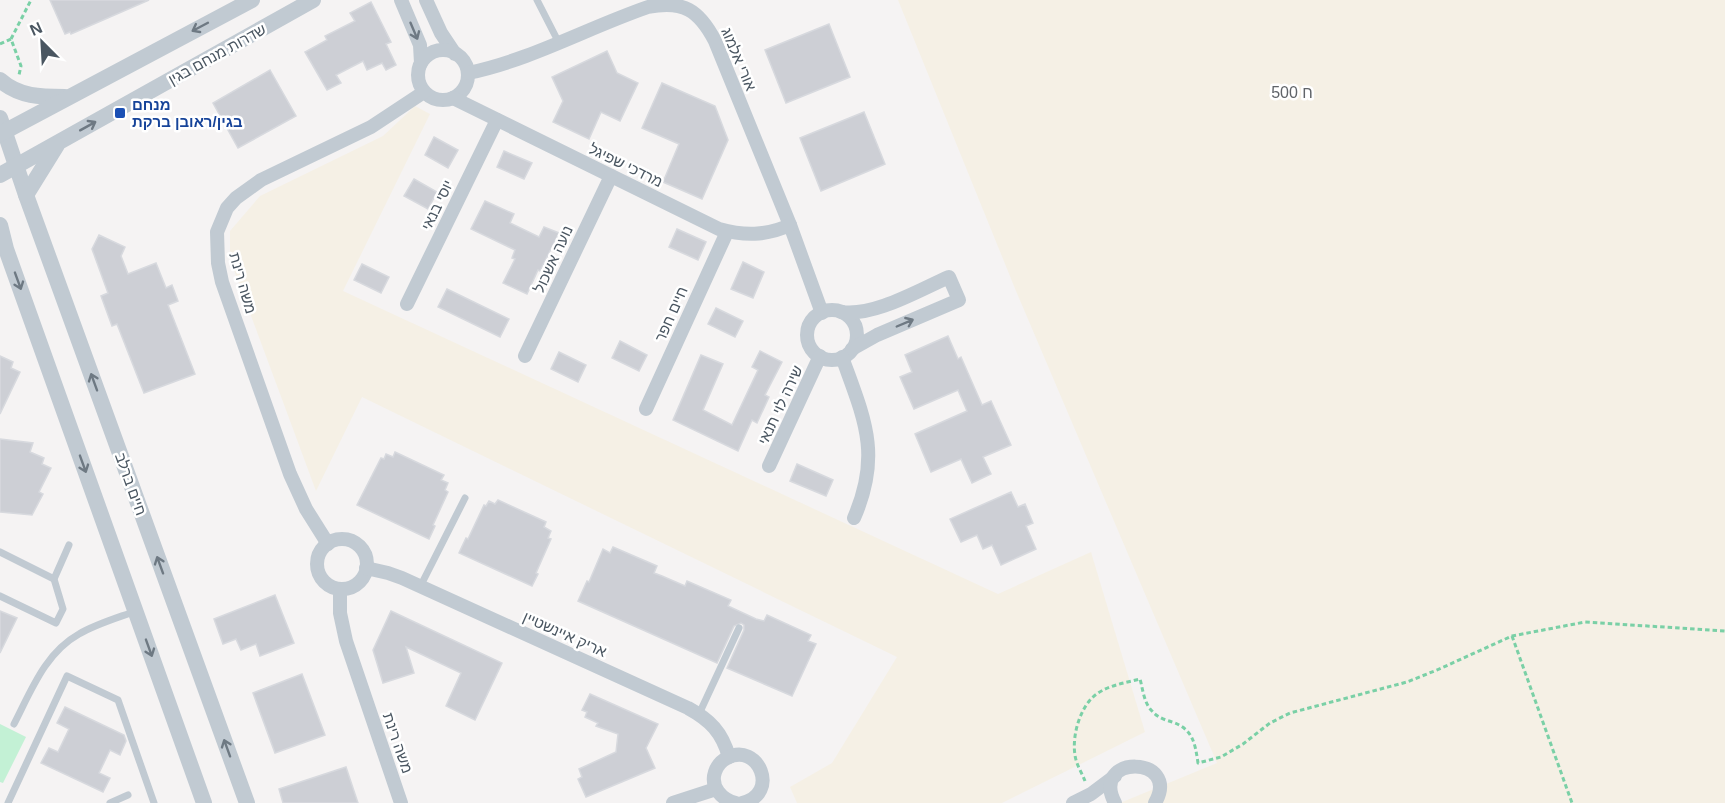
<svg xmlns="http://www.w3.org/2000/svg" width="1725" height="803" font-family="Helvetica,Heebo,sans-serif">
	<rect width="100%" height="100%" fill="#f5f3f3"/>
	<path fill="#c3f1d5" d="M0,724L26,737L3,783L0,782Z"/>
	<g fill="#f5f0e5">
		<path d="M898,0H1725V803H1120L1217,763L1016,291Z"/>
		<path d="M415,106L430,114L343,291L998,594L1091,552L1145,732L1002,803H797L790,787L832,763L897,657L362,397L316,491L230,259V231L260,196L383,136Z"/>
	</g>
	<g fill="#cdcfd5" stroke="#d7d9de" stroke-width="1.5">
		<path d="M50,0H149L71,34L70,32L65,34Z"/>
		<path d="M371,2L391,42L386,44L396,65L386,70L382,63L367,70L363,61L336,75L341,83L327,90L305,52L327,40L325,36L355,21L350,13Z"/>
		<path d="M829,24L850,77L786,103L765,50Z"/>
		<path d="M607,51L617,73L638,83L620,121L601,112L589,139L553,122L563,101L552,77Z"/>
		<path d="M270,70L296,116L238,148L213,103Z"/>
		<path d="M662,83L715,106L728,140L702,199L663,182L679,144L642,128Z"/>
		<path d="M864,112L885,164L821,191L800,138Z"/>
		<path d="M434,137L458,150L448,168L425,155Z"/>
		<path d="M504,151L532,163L524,179L497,167Z"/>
		<path d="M414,179L437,192L428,209L404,196Z"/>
		<path d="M485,201L514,214L510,223L539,237L544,227L559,233L540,271L538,270L527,294L503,283L515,259L512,258L515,250L471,229Z"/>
		<path d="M677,229L706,242L698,260L669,247Z"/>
		<path d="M99,235L125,247L121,256L128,274L156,263L166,288L172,285L178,301L168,305L195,374L144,393L117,324L112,326L101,296L108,293L92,249Z"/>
		<path d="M743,262L764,272L753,298L731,289Z"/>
		<path d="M362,264L389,277L381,293L354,280Z"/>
		<path d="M447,289L509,319L500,337L438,307Z"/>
		<path d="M716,308L743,321L735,337L708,324Z"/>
		<path d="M948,336L958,359L961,357L982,405L991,401L1011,445L983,457L991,474L972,483L961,459L931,472L915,434L967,411L958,390L914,409L900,377L912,372L905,355Z"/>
		<path d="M620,341L647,355L639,371L612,358Z"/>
		<path d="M760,351L782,362L765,395L769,397L757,423L752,420L738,451L673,420L701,355L723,364L703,410L732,425L758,370L752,367Z"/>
		<path d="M559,352L586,365L578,382L551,369Z"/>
		<path d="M0,356L13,362L11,368L20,372L0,414Z"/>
		<path d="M0,439L33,443L30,452L44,458L42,464L51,468L39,492L43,494L32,515L0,512Z"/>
		<path d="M395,452L444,475L441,480L448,483L445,490L448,492L433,525L435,526L429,539L357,505L381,458L384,459L386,454L393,457Z"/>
		<path d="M797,464L833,480L826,496L790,481Z"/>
		<path d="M1011,492L1018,507L1025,504L1033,523L1026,526L1036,549L1001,565L992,545L983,549L977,535L961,542L950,519Z"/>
		<path d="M498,500L546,522L544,527L551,531L548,538L551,539L536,573L538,574L532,586L459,553L466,538L468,539L484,505L486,506L489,501L495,504Z"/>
		<path d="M613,547L657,566L654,573L662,576L685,586L687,581L731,600L728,606L756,619L764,621L767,615L811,635L808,641L816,644L792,696L727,668L744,630V625L741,623L734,626L717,663L578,601L587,581L589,582L603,549L610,553Z"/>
		<path d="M275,595L294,643L260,656L256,644L241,650L236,639L223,644L214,619Z"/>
		<path d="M0,611L17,618L0,653Z"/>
		<path d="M391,611L502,663L475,720L446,706L461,673L406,647L414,673L383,683L373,650Z"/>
		<path d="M302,674L325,735L275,753L253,693Z"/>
		<path d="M590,694L658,724L646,748L655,768L586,797L578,779L582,777L579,769L616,752L618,734L596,726L598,723L585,717L587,712L582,710Z"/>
		<path d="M65,707L124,735L126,741L120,755L110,750L99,773L110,778L103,792L41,763L49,748L58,752L69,729L57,723Z"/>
		<path d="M346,767L358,803H283L279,789Z"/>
	</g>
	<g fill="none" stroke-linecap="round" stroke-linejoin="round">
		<g stroke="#7ad0a6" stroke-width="3" stroke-dasharray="4.5 3" stroke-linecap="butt">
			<path d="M11,39L31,0"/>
			<path d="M0,44L11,39L21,66L19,75"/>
			<path d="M1512,636L1572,803"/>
			<path d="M1085,781C1082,773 1076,764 1075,755C1072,737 1079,711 1092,698C1104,686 1124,683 1140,679C1143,690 1144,703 1152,711C1157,717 1165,720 1172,722C1193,729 1195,743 1198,763L1221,757L1243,744L1270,723L1290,713L1407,682L1437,670L1512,636L1585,622L1725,631"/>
		</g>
		<g stroke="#c1cad2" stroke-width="7">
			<path d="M537,0L559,43"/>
			<path d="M0,552L54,579"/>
			<path d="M420,587L465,498"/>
			<path d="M0,596L56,623L63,609L54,579L69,545"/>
			<path d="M699,714L739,628"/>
			<path d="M14,724C31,691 45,653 79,634C96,624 117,618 136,611"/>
			<path d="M8,803L67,676L118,700L154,803"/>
			<path d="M110,803L128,795"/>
		</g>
		<g stroke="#c1cad2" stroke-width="14">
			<path d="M401,0L420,45L421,63"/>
			<path d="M426,0L441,33L455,54"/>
			<circle cx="443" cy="75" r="25"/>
			<path d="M468,73C531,60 587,28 648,7C683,0 699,10 715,41L790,225L822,313"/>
			<path d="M453,98L719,229C744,236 766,236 790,225"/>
			<path d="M407,304L497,120"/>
			<circle cx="832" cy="335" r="25"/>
			<path d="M841,312C874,317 919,290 949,277L959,300L877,335L852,349"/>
			<path d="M525,356L611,176"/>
			<path d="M842,357C864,418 882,454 854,518"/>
			<path d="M646,409L727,232"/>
			<path d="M769,466L820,356"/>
			<circle cx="342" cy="564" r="25"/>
			<path d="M328,544L306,509L290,474L222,282L218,263L217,232L227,208L236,198L261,180L371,127L424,92"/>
			<path d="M366,568L388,573L402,578L688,708C710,720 722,732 729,757"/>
			<path d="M340,589V613L346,641L401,803"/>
			<path d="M673,803L716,789"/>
			<path d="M736,803C722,800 710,787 715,772C717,766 721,761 727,758C758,741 781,794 742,803"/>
			<path d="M1073,803L1091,794L1115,776"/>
			<path d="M1115,803C1089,754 1182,755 1155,803"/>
		</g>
		<g stroke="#c1cad2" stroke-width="16">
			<path d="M0,80C19,97 41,97 65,97"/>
			<path d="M0,118L26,195L247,803"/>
			<path d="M0,134L252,0"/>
			<path d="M0,175L313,0"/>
			<path d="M26,195L57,145"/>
			<path d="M0,225L6,249L204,803"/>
		</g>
	</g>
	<defs><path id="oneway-shaft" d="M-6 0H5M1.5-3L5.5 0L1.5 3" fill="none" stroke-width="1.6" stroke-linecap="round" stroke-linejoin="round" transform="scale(1.5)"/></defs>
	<g stroke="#6e7983">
		<use href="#oneway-shaft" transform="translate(200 27) rotate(152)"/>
		<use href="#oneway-shaft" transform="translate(414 31) rotate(67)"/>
		<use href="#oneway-shaft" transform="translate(88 126) rotate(-29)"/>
		<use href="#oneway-shaft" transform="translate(18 281) rotate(70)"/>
		<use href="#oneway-shaft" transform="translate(905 323) rotate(-23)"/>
		<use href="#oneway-shaft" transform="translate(94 382) rotate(-110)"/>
		<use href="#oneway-shaft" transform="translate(83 464) rotate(70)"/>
		<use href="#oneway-shaft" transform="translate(160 565) rotate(-110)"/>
		<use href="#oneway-shaft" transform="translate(149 648) rotate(70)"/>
		<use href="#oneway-shaft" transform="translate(227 748) rotate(-110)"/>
	</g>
	<rect fill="#1a4fb4" stroke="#fff" stroke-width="2" x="114" y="107" width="12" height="12" rx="3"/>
	<g text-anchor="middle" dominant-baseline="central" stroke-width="5" stroke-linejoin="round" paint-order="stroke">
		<g font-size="15" fill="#4a5661" stroke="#fff">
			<text transform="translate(217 54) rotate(-29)">שדרות מנחם בגין</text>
			<text transform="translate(739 59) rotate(67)">אורי אלמוג</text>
			<text transform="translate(626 165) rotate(26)">מרדכי שפיגל</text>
			<text transform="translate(437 205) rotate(-64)">יוסי בנאי</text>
			<text transform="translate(553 259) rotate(-65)">נועה אשכול</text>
			<text transform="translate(243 283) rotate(74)">משה רינת</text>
			<text transform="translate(671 314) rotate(-66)">חיים חפר</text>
			<text transform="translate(780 405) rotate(-65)">שירה לוי תנאי</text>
			<text transform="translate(131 484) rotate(70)">חיים ברלב</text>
			<text transform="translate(565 634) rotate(24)">אריק איינשטיין</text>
			<text transform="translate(398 743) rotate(71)">משה רינת</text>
		</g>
		<g font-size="15" font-weight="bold" fill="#164399" stroke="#fff" text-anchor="start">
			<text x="132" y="104">מנחם<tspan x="132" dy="17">בגין/ראובן ברקת</tspan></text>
		</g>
		<g font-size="16" fill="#5f6368" stroke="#fff">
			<text x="1292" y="92">ח 500</text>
		</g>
	</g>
	<g transform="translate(42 42) rotate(336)" stroke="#ffffff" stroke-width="4.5" paint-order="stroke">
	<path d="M0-4.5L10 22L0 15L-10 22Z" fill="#4a5661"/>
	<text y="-9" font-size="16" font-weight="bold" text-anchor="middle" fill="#4a5661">N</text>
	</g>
</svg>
